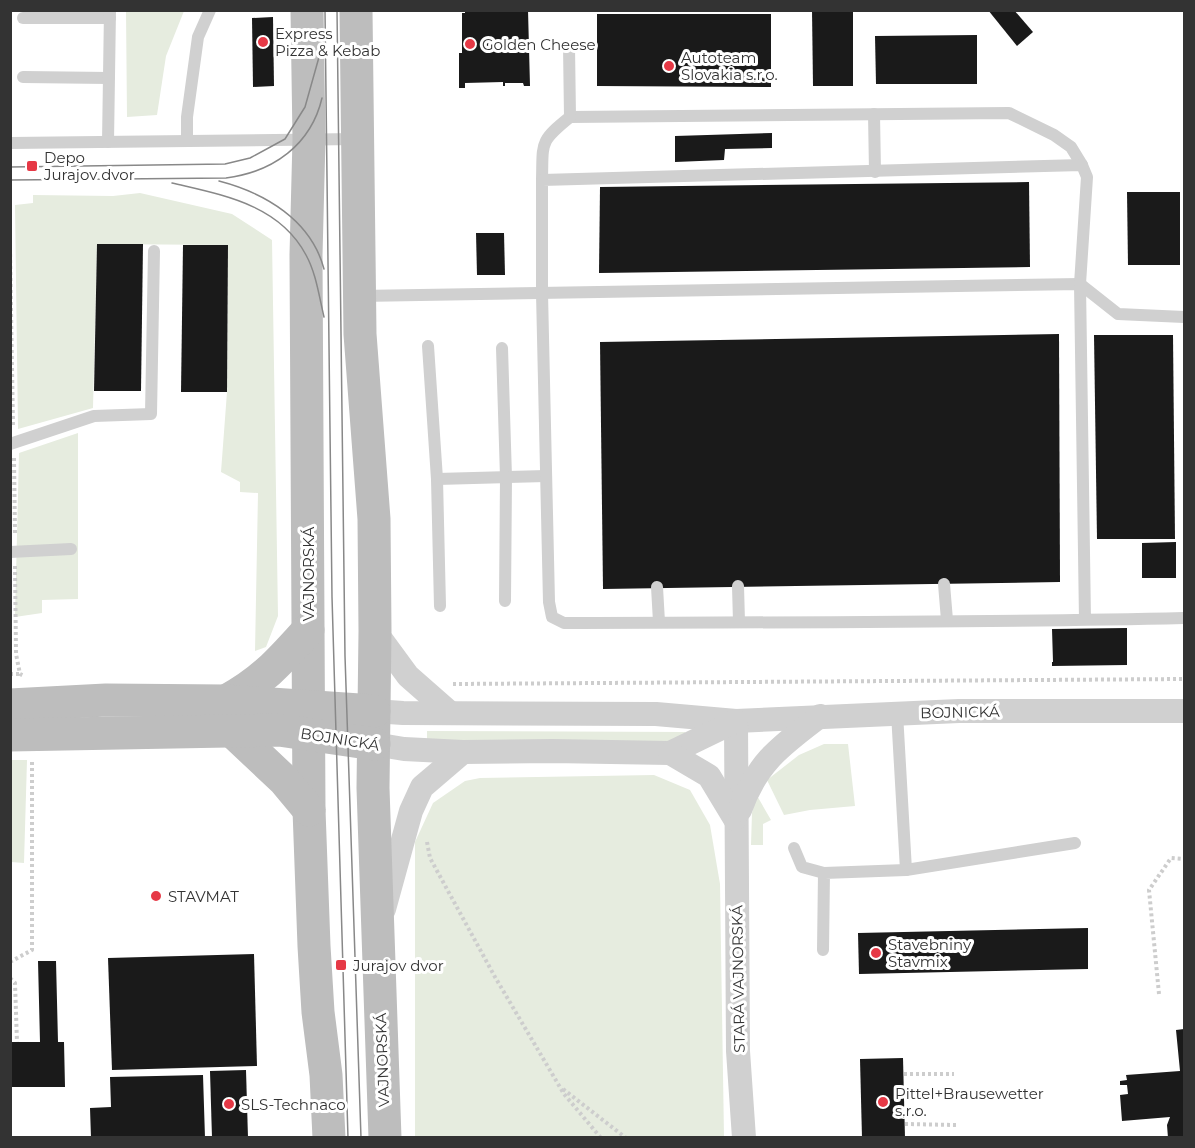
<svg xmlns="http://www.w3.org/2000/svg" width="1195" height="1148" font-family="Montserrat,sans-serif">
	<rect width="100%" height="100%" fill="#fff"/>
	<g fill="#e6ecdf">
		<path d="M126,11H184L166,56L157,115L127,117Z"/>
		<path d="M140,193L232,214L272,240L278,616L266,647L255,651L258,493L240,492V482L221,472L227,392L228,245L97,244L93,408L18,429L15,205L33,203V195L113,196Z"/>
		<path d="M78,433V599L42,600V613L15,617L19,453Z"/>
		<path d="M427,731L685,732L684,741L427,743Z"/>
		<path d="M824,744H848L855,806L810,810L784,815L767,780L799,755Z"/>
		<path d="M11,760H27L24,863L11,862Z"/>
		<path d="M654,775L690,790L710,825L720,884L724,1137H415V842L433,803L465,781L480,778Z"/>
		<path d="M756,794L771,820L763,824V845H751L752,813Z"/>
	</g>
	<g fill="#1a1a1a">
		<path d="M465,10H528L530,86H524L523,83H505V86H503V82L465,83V88H459V53H462V13H465Z"/>
		<path d="M812,10H853V86H813Z"/>
		<path d="M988,10H1014L1033,32L1017,46Z"/>
		<path d="M597,14H771V87L597,86Z"/>
		<path d="M273,17L274,86L253,87L252,18Z"/>
		<path d="M977,35V84H876L875,36Z"/>
		<path d="M772,133V148L725,149L724,160L675,162V136Z"/>
		<path d="M1029,182L1030,267L599,273L600,187Z"/>
		<path d="M1127,192H1180V265H1128Z"/>
		<path d="M476,233H504L505,275H477Z"/>
		<path d="M97,244H143L141,391H94Z"/>
		<path d="M183,245H228L227,392H181Z"/>
		<path d="M1059,334L1060,582L603,589L600,342Z"/>
		<path d="M1094,335H1173L1175,539H1097Z"/>
		<path d="M1176,542V578H1142V543Z"/>
		<path d="M1127,628V665L1052,666V662H1053L1052,629Z"/>
		<path d="M1088,928V969L859,974L858,933Z"/>
		<path d="M254,954L257,1066L112,1070L108,958Z"/>
		<path d="M38,961H56L58,1042H64L65,1087H10V1042H40Z"/>
		<path d="M1184,1029V1138H1168L1167,1125L1170,1117L1122,1121L1120,1095L1128,1094L1127,1085H1120V1081L1127,1080L1126,1075L1180,1071L1176,1030Z"/>
		<path d="M903,1058L905,1138H862L860,1059Z"/>
		<path d="M246,1070L248,1138H212L210,1071Z"/>
		<path d="M203,1075L205,1138H91L90,1108L111,1107L110,1077Z"/>
	</g>
	<g fill="none" stroke-linecap="round" stroke-linejoin="round">
		<g stroke="#cdcdcd" stroke-width="4" stroke-dasharray="3 3" stroke-linecap="butt">
			<path d="M10,248L13,427"/>
			<path d="M14,458L15,535"/>
			<path d="M15,566L16,654L20,674L24,676"/>
			<path d="M10,674H20"/>
			<path d="M453,684L1184,679"/>
			<path d="M427,842L430,858L495,977L564,1094L601,1138"/>
			<path d="M10,962L32,950V761"/>
			<path d="M10,978L15,983L17,1042"/>
			<path d="M1159,994L1149,890L1171,858L1184,859"/>
			<path d="M904,1074H954"/>
			<path d="M563,1089L626,1138"/>
			<path d="M905,1124L956,1125"/>
		</g>
		<g stroke="#d0d0d0" stroke-width="12">
			<path d="M23,18H110"/>
			<path d="M23,77L109,78"/>
			<path d="M874,114L875,172"/>
			<path d="M570,117L1009,113L1054,135L1071,147L1082,165"/>
			<path d="M187,141V117L198,37L210,10"/>
			<path d="M108,142L110,10"/>
			<path d="M10,143L357,139"/>
			<path d="M542,180C543,142 539,142 570,117L569,46"/>
			<path d="M360,296L1080,284L1118,314L1184,317"/>
			<path d="M428,346L437,479L440,606"/>
			<path d="M502,348L506,477L505,601"/>
			<path d="M10,444L94,416L151,414L154,251"/>
			<path d="M437,479L546,476"/>
			<path d="M10,552L71,549"/>
			<path d="M944,584L947,620"/>
			<path d="M738,586L739,622"/>
			<path d="M657,587L659,622"/>
			<path d="M1085,620L1080,284L1087,177L1082,165L542,180V293L549,602L552,617L564,623C771,622 978,623 1184,618"/>
			<path d="M897,713L906,870"/>
			<path d="M794,848L802,867L824,873"/>
			<path d="M823,950L824,873L906,870L1075,843"/>
		</g>
		<g stroke="#d0d0d0" stroke-width="24">
			<path d="M375,631L408,676L449,712"/>
			<path d="M374,711L403,713L656,714L736,721L959,711H1184"/>
			<path d="M736,721L738,1051L744,1138"/>
			<path d="M374,744L404,749L463,752L552,751L670,753L736,721"/>
			<path d="M670,753L709,776L735,819"/>
			<path d="M740,810C757,762 781,746 820,716"/>
			<path d="M384,909L411,811L422,787L463,752"/>
		</g>
		<g stroke="#bdbdbd" stroke-width="33">
			<path d="M307,10L309,139L306,255L309,810L314,946L318,1012L326,1075L329,1138"/>
			<path d="M356,10L360,334L374,519L375,631L373,788L385,1138"/>
			<path d="M226,701C263,681 280,661 308,630"/>
			<path d="M10,705L106,700L226,701L374,711"/>
			<path d="M233,732L284,780L309,810"/>
			<path d="M10,735L279,730L374,744"/>
		</g>
		<g stroke="#888" stroke-width="1.5">
			<path d="M325,10L332,597L348,1138"/>
			<path d="M337,10L345,656L361,1138"/>
			<path d="M10,167L225,164L250,158L285,139L305,107L321,50"/>
			<path d="M10,180L226,178C273,172 311,145 322,98"/>
			<path d="M219,181C265,193 311,220 324,269"/>
			<path d="M172,183C222,195 279,204 306,255C316,273 319,296 324,317"/>
		</g>
	</g>
	<g fill="#e63946" stroke="#fff" stroke-width="2">
		<circle cx="263" cy="42" r="6"/>
		<circle cx="470" cy="44" r="6"/>
		<circle cx="669" cy="66" r="6"/>
		<rect x="26" y="160" width="12" height="12" rx="3"/>
		<circle cx="156" cy="896" r="6"/>
		<circle cx="876" cy="953" r="6"/>
		<rect x="335" y="959" width="12" height="12" rx="3"/>
		<circle cx="883" cy="1102" r="6"/>
		<circle cx="229" cy="1104" r="6"/>
	</g>
	<g text-anchor="middle" dominant-baseline="central" stroke-width="6" stroke-linejoin="round" paint-order="stroke">
		<g font-size="15" fill="#333" stroke="#fff" text-anchor="start">
			<text x="275" y="33">Express<tspan x="275" dy="17">Pizza &amp; Kebab</tspan></text>
			<text x="482" y="44">Golden Cheese</text>
			<text x="681" y="57">Autoteam<tspan x="681" dy="17">Slovakia s.r.o.</tspan></text>
			<text x="44" y="157">Depo<tspan x="44" dy="17">Jurajov dvor</tspan></text>
			<text x="168" y="896">STAVMAT</text>
			<text x="888" y="944">Stavebniny<tspan x="888" dy="17">Stavmix</tspan></text>
			<text x="353" y="965">Jurajov dvor</text>
			<text x="895" y="1093">Pittel+Brausewetter<tspan x="895" dy="17">s.r.o.</tspan></text>
			<text x="241" y="1104">SLS-Technaco</text>
		</g>
		<g font-size="15" fill="#333" stroke="#fff">
			<text transform="translate(308 574) rotate(-90)">VAJNORSKÁ</text>
			<text transform="translate(960 712) rotate(-1)">BOJNICKÁ</text>
			<text transform="translate(340 739) rotate(9)">BOJNICKÁ</text>
			<text transform="translate(738 979) rotate(-91)">STARÁ VAJNORSKÁ</text>
			<text transform="translate(382 1060) rotate(-92)">VAJNORSKÁ</text>
		</g>
	</g>
	<rect width="1195" height="1148" fill="none" stroke="#333333" stroke-width="24"/>
</svg>
